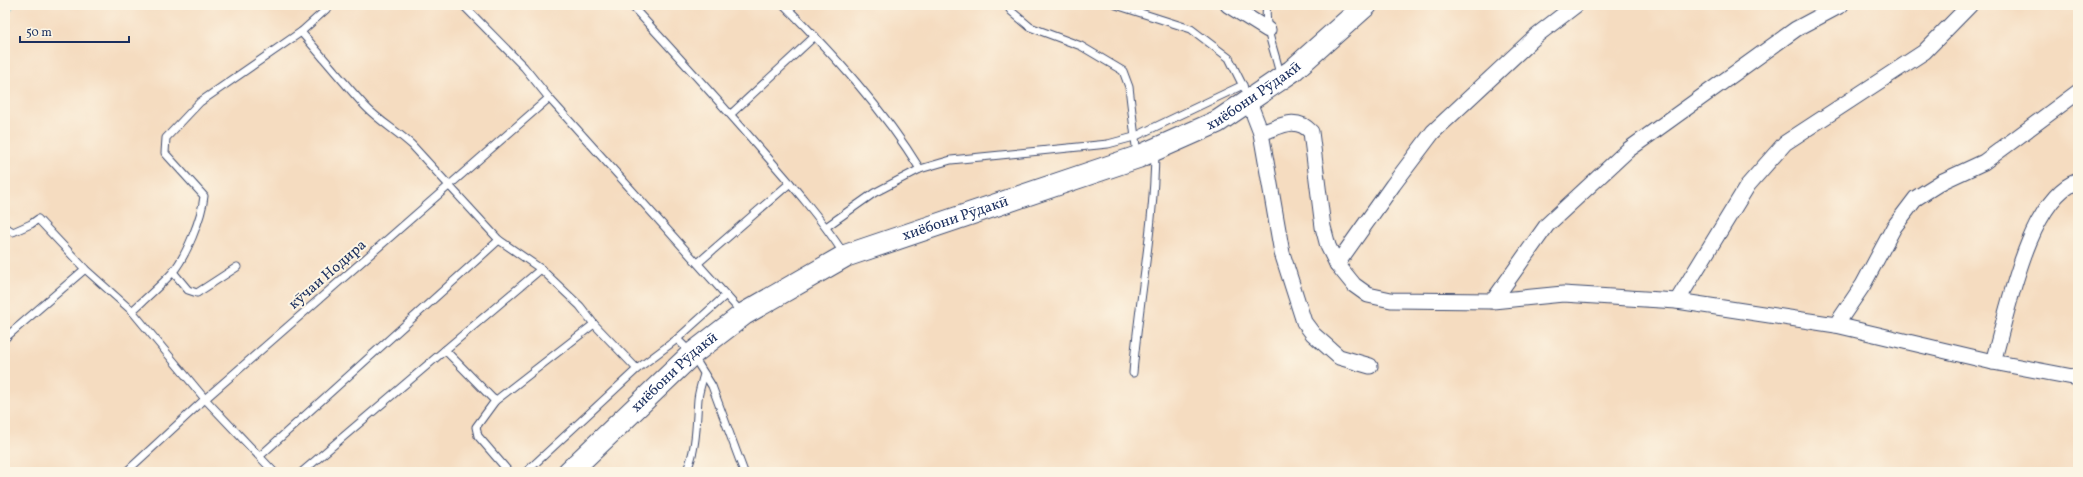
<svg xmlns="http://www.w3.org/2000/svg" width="2083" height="477" font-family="Vollkorn,serif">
	<rect width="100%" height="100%" fill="#fcf5e5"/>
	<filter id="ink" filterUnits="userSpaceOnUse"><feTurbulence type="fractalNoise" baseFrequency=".025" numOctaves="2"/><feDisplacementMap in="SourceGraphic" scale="8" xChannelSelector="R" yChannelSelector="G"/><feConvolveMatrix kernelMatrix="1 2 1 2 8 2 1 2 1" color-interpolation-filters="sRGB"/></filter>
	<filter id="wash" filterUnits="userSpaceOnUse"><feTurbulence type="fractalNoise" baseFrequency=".012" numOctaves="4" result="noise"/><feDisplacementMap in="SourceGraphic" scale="16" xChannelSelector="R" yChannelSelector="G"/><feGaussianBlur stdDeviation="0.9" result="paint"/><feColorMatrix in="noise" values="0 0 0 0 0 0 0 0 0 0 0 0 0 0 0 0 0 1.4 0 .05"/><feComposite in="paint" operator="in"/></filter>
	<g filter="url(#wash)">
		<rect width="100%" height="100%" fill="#f5dcc0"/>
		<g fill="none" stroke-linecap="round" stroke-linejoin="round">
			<path stroke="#5dc8d7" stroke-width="15" d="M5,5H6"/>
		</g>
	</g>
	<g filter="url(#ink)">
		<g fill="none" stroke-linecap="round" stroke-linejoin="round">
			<g stroke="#3c496d" stroke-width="9">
				<g id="service">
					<path d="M463,5L524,67L549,98L742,313"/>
					<path d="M631,5C676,54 720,102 763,152C792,185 820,217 844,254"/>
					<path d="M784,5C834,55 883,109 920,169"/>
					<path d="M1007,5L1011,11L1030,27L1081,46L1123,71L1129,87L1137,155"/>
					<path d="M1116,5L1191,29L1229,58L1244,88"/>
					<path d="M1267,5C1263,27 1276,53 1280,75"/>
					<path d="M301,32L331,5"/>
					<path d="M731,114L815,36"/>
					<path d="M5,227L13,232L31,224L38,219L85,269L132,311L205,399L274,472"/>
					<path d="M826,227L874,193L920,169L951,160L1108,144L1134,137L1243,85"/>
					<path d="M698,263L790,183"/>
					<path d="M173,272L188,290L197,293L237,267"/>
					<path d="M132,311C145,299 160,286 172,273C186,257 202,217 204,196L165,153L166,138L200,102L301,32C322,56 343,82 365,106C379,121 397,131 412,145L499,240L541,269L580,306L594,324"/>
					<path d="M5,338L85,269"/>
					<path d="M677,339L726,295"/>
					<path d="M445,350L541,269"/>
					<path d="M1133,373C1139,299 1154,227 1155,153"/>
					<path d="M495,401L594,324L637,369L677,339L692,354L712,386L744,472"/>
					<path d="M260,456L499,240"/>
					<path d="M126,472L205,399L549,98"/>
					<path d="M302,472L445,350L495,401L476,427L478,436L509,472"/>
					<path d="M526,472L637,369"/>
					<path d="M686,472C697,449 696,424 698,399C699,390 702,382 704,374"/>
				</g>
			</g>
			<g stroke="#3c496d" stroke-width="17">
				<g id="minor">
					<path d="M1228,5L1268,30"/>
					<path d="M1249,102L1261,133L1282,253L1304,322L1313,334L1339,357L1370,366"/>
					<path d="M1261,133C1280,127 1295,115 1311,132L1323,227L1328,246L1337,264L1354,285L1368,295L1391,300L1493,301L1563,294L1677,301L1836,325L1993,362L2078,378"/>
					<path d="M1337,264L1393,185L1433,132L1537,35L1576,5"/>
					<path d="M1493,301L1547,225L1628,150L1796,29L1841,5"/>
					<path d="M1677,301L1748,185L1785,143L1924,52L1970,5"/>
					<path d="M1836,325L1863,285L1894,227L1916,198L1943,181L1984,162L2078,92"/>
					<path d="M1993,362C2007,315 2028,198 2078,181"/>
				</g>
			</g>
			<g stroke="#3c496d" stroke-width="24">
				<g id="trunk">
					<path id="s1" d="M569,472L692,354L744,314L845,256L1138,157L1217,122L1292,71L1366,5"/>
				</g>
			</g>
			<use href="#service" stroke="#fff" stroke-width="7"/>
			<use href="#minor" stroke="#fff" stroke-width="15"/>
			<use href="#trunk" stroke="#fff" stroke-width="22"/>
		</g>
	</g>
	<g text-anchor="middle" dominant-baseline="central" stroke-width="4" stroke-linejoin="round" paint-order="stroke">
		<g font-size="15" fill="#1b2f5e" stroke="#fcf5e5">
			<text stroke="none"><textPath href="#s1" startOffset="793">хиёбони Рӯдакӣ</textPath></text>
			<text stroke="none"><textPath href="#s1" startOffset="469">хиёбони Рӯдакӣ</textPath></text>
			<text transform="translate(328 275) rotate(-41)">кӯчаи Нодира</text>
			<text stroke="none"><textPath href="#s1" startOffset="145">хиёбони Рӯдакӣ</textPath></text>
		</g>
	</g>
	<rect width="2083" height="477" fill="none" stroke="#fcf5e5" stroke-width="20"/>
	<path d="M20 36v6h109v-6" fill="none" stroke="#1b2f5e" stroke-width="2"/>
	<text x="26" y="36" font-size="12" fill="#1b2f5e" stroke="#fcf5e5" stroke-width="3" paint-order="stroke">50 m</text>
</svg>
